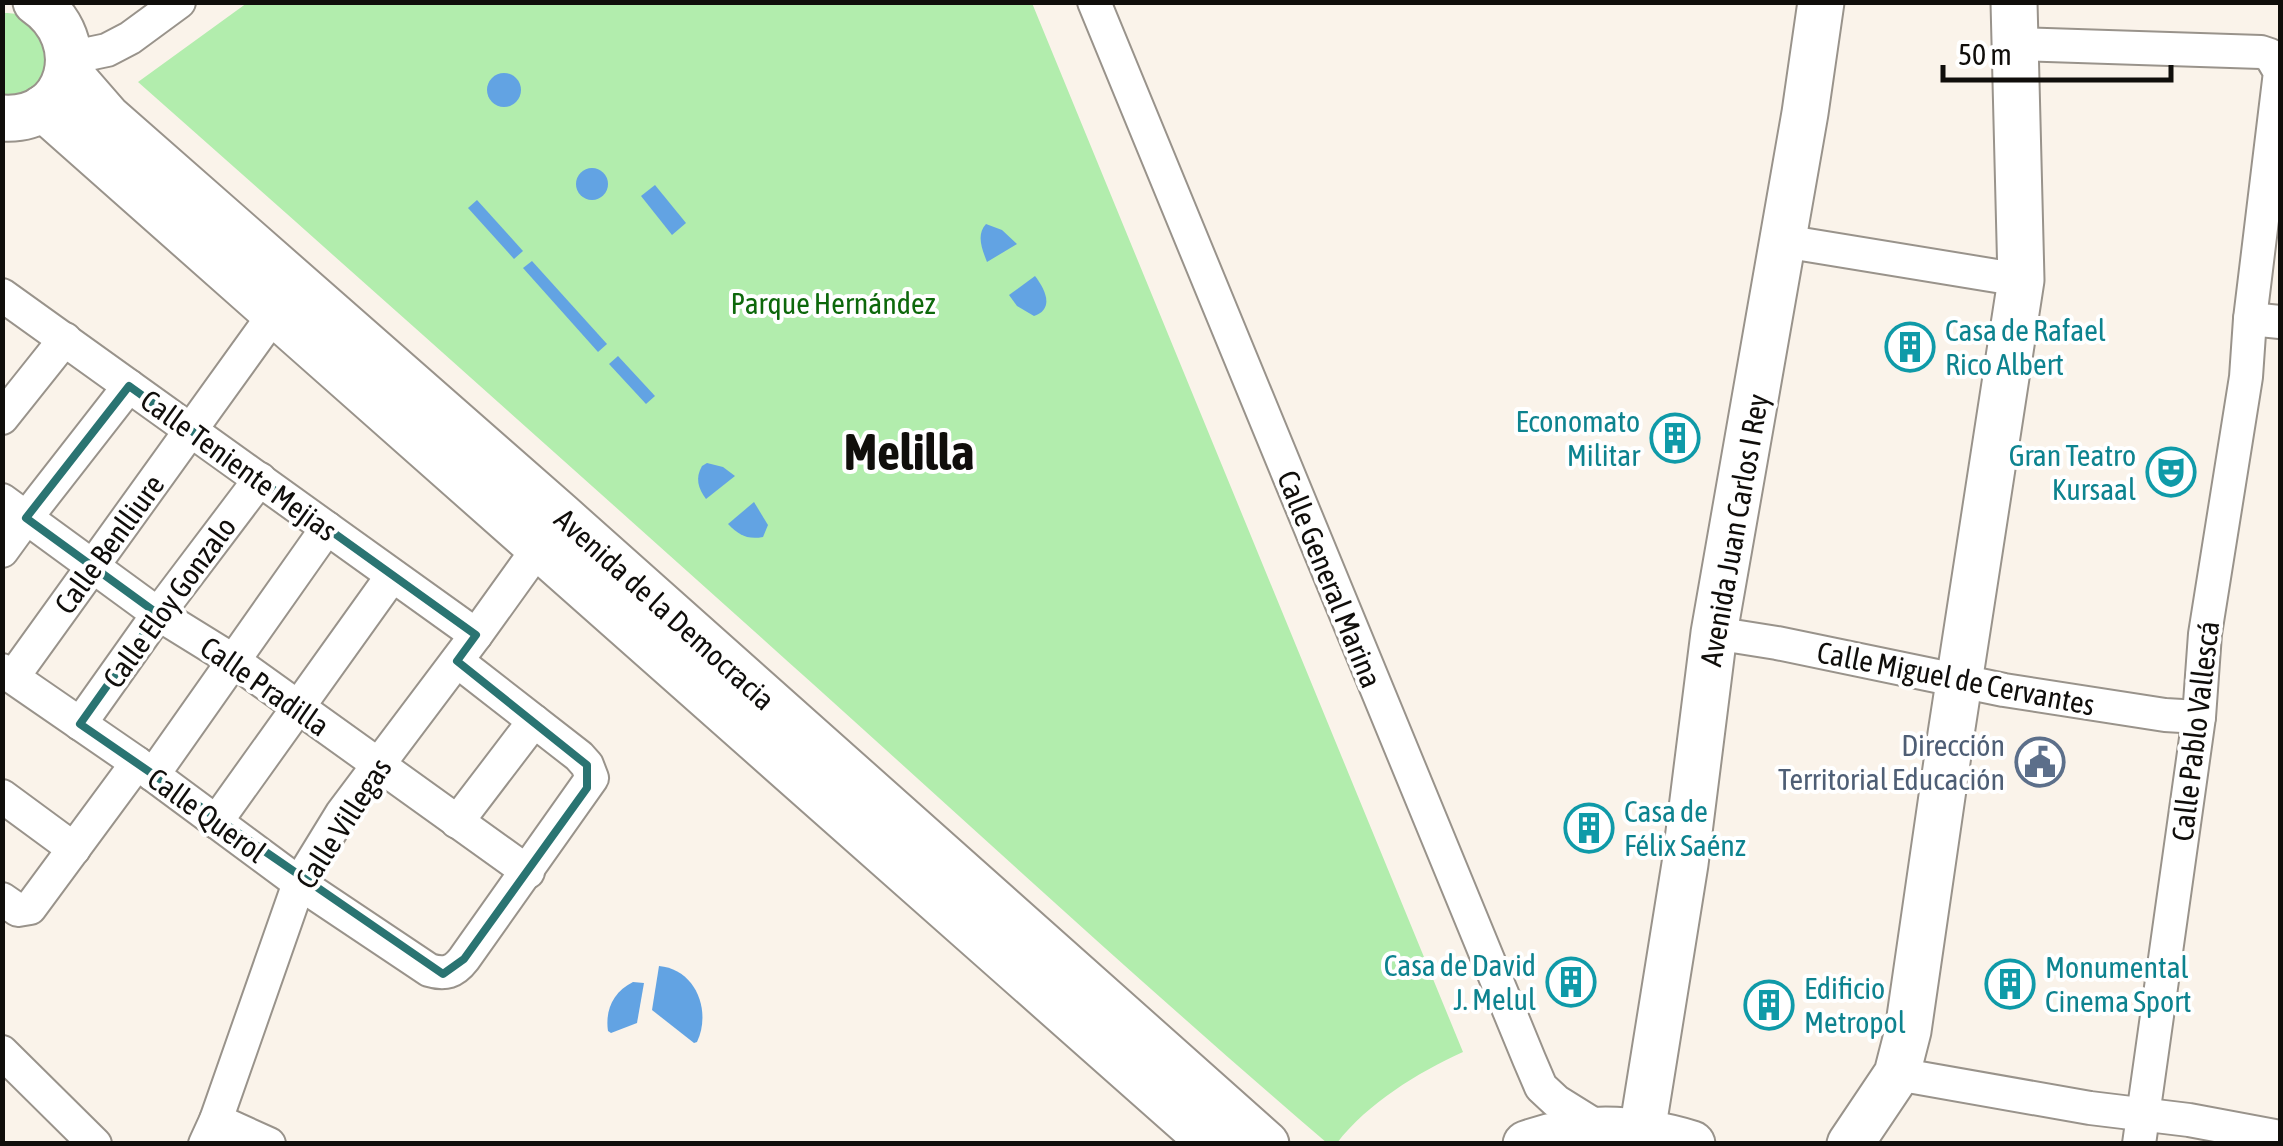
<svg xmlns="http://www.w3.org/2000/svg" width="2283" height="1146" font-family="'Asap Condensed',sans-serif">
	<rect width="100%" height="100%" fill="#faf3ea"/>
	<g fill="#b2edad">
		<path d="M247,3H1032L1463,1052C1417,1073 1368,1103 1337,1143H1327C1153,994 984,838 813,684C589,483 364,282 138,82Z"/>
		<path d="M2,13C33,13 34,23 52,45L41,89L3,100Z"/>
	</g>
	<g fill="#62a3e3">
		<circle cx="504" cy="90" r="17"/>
		<circle cx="592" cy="184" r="16"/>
		<path d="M655,185L686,223L672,235L641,196Z"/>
		<path d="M477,200L523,251L514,259L468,208Z"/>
		<path d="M986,224L1002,230L1017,244L987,262C982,249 976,235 986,224Z"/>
		<path d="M532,261L607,344L598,352L523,268Z"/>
		<path d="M1035,276C1045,289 1055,309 1034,316L1017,306L1009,295Z"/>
		<path d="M618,356L655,396L646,404L609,364Z"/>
		<path d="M707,463L723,467L735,476L706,499C698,488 695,478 702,466Z"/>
		<path d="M754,502L768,525L763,537C747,540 739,535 728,524Z"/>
		<path d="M659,966C695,969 712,1010 697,1042L694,1043L652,1010Z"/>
		<path d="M633,982L644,983L637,1023L611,1033L608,1031C605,1010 613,992 633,982Z"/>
	</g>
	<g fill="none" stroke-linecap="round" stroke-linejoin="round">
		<g stroke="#99938b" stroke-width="36">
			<g id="street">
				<path d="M1094,2L1529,1059L1541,1087L1556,1101L1601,1129"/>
				<path d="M2016,44L2261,52L2270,55L2280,72L2250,319L2246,377L2205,634L2199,717L2139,1144"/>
				<path d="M69,58L107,50L130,38L179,2"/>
				<path d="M1783,241L2021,280"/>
				<path d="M2,295L476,635"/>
				<path d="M2250,319L2280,322"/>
				<path d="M2,418L65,339"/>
				<path d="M2,500L158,614L234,661L528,872"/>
				<path d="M2,551L26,518L129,386"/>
				<path d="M1714,633L1777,643L2004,690L2165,715L2199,717"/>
				<path d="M2,670L137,763L299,883L429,970C445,975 454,972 464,959L592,778L587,765L579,756L457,661"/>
				<path d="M13,677L275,313"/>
				<path d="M80,724L158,614L260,479"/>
				<path d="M153,775L327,528"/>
				<path d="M2,796L74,849"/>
				<path d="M216,822L392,576"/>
				<path d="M457,822L534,721"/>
				<path d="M2,899L18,910L30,908L137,763"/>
				<path d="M2,1052L95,1144"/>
				<path d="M1897,1074L2090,1108L2189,1120L2280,1137"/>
				<path d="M216,1120L269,1144"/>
				<path d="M205,1144L216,1120L299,883L342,813L476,635L550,532"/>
			</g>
		</g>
		<g stroke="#99938b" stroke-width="49">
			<g id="secondary">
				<path d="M68,72L108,118L561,516L1266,1144"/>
				<path d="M43,108L1213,1144"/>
				<path d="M2,118C72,123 92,40 36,2"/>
				<path d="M1642,1132L1685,864L1714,633L1805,113L1821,2"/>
				<path d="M1526,1144C1581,1124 1637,1127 1692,1144"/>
				<path d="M1850,1144L1897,1074L1908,1031L1951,734L2021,280L2014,2"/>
			</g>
		</g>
		<use href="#street" stroke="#fff" stroke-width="32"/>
		<use href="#secondary" stroke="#fff" stroke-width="45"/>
	</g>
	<path fill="none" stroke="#2a7472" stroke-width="8" stroke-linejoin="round" d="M129,386L476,635L457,661L587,765V788L464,959L443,974L80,724L158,614L26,518Z"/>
	<defs>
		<g id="building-ring" transform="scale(2.5)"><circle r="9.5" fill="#fff" stroke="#0f9aa8" stroke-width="1.5"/><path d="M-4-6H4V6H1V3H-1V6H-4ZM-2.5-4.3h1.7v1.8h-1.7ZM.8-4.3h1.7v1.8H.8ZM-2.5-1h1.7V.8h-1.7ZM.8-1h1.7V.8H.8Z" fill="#0f9aa8"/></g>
		<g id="theatre-ring" transform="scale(2.5)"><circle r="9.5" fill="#fff" stroke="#0f9aa8" stroke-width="1.5"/><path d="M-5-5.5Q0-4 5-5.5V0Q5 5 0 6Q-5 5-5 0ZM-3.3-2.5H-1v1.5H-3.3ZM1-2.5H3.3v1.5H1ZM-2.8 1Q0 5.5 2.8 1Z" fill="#0f9aa8"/></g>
		<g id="civic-ring" transform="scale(2.5)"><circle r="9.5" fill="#fff" stroke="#5c6f8a" stroke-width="1.5"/><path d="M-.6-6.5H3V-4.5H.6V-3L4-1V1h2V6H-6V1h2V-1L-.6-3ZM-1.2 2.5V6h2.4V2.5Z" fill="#5c6f8a"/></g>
	</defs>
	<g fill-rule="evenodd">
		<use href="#building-ring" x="1910" y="347"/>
		<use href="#building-ring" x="1675" y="438"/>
		<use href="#theatre-ring" x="2171" y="472"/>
		<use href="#civic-ring" x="2040" y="762"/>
		<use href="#building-ring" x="1589" y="828"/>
		<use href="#building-ring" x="1571" y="982"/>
		<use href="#building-ring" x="2010" y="984"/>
		<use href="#building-ring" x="1769" y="1005"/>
	</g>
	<g text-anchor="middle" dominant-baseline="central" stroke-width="8" stroke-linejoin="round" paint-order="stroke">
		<g font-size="30" fill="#0d680b" stroke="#fff">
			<text x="833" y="303">Parque Hernández</text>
		</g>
		<g font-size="30" fill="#0d838f" stroke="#fff" text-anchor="start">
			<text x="1945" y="330">Casa de Rafael<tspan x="1945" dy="34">Rico Albert</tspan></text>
			<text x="1640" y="421" text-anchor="end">Economato<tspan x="1640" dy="34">Militar</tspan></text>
			<text x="2136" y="455" text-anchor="end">Gran Teatro<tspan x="2136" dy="34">Kursaal</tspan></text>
			<text x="1624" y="811">Casa de<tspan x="1624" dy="34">Félix Saénz</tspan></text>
			<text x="1536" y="965" text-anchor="end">Casa de David<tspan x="1536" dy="34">J. Melul</tspan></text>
			<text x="2045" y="967">Monumental<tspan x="2045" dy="34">Cinema Sport</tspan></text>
			<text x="1804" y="988">Edificio<tspan x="1804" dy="34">Metropol</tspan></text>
		</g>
		<g font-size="30" fill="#100e0b" stroke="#fff">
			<text transform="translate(239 465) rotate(36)">Calle Teniente Mejias</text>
			<text transform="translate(1734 530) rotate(-80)">Avenida Juan Carlos I Rey</text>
			<text transform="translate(109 544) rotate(-54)">Calle Benlliure</text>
			<text transform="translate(1330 579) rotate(68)">Calle General Marina</text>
			<text transform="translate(169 602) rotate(-54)">Calle Eloy Gonzalo</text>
			<text transform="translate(665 609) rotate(42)">Avenida de la Democracia</text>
			<text transform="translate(1956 678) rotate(11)">Calle Miguel de Cervantes</text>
			<text transform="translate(265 686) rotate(35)">Calle Pradilla</text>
			<text transform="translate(2195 731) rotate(-83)">Calle Pablo Vallescá</text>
			<text transform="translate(207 815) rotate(36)">Calle Querol</text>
			<text transform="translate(343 823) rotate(-57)">Calle Villegas</text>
		</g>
		<g font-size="30" fill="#4e5e75" stroke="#fff" text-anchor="end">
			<text x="2005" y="745">Dirección<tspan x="2005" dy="34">Territorial Educación</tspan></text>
		</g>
		<g font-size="50" font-weight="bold" fill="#100e0b" stroke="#fff">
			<text x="909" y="452">Melilla</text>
		</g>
	</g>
	<rect width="2283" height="1146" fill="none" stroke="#100e0b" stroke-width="10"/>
	<path d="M1943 65v15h228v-15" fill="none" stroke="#100e0b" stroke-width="5"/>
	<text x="1958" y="65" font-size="30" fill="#100e0b" stroke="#ffffff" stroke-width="8" paint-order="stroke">50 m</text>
</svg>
